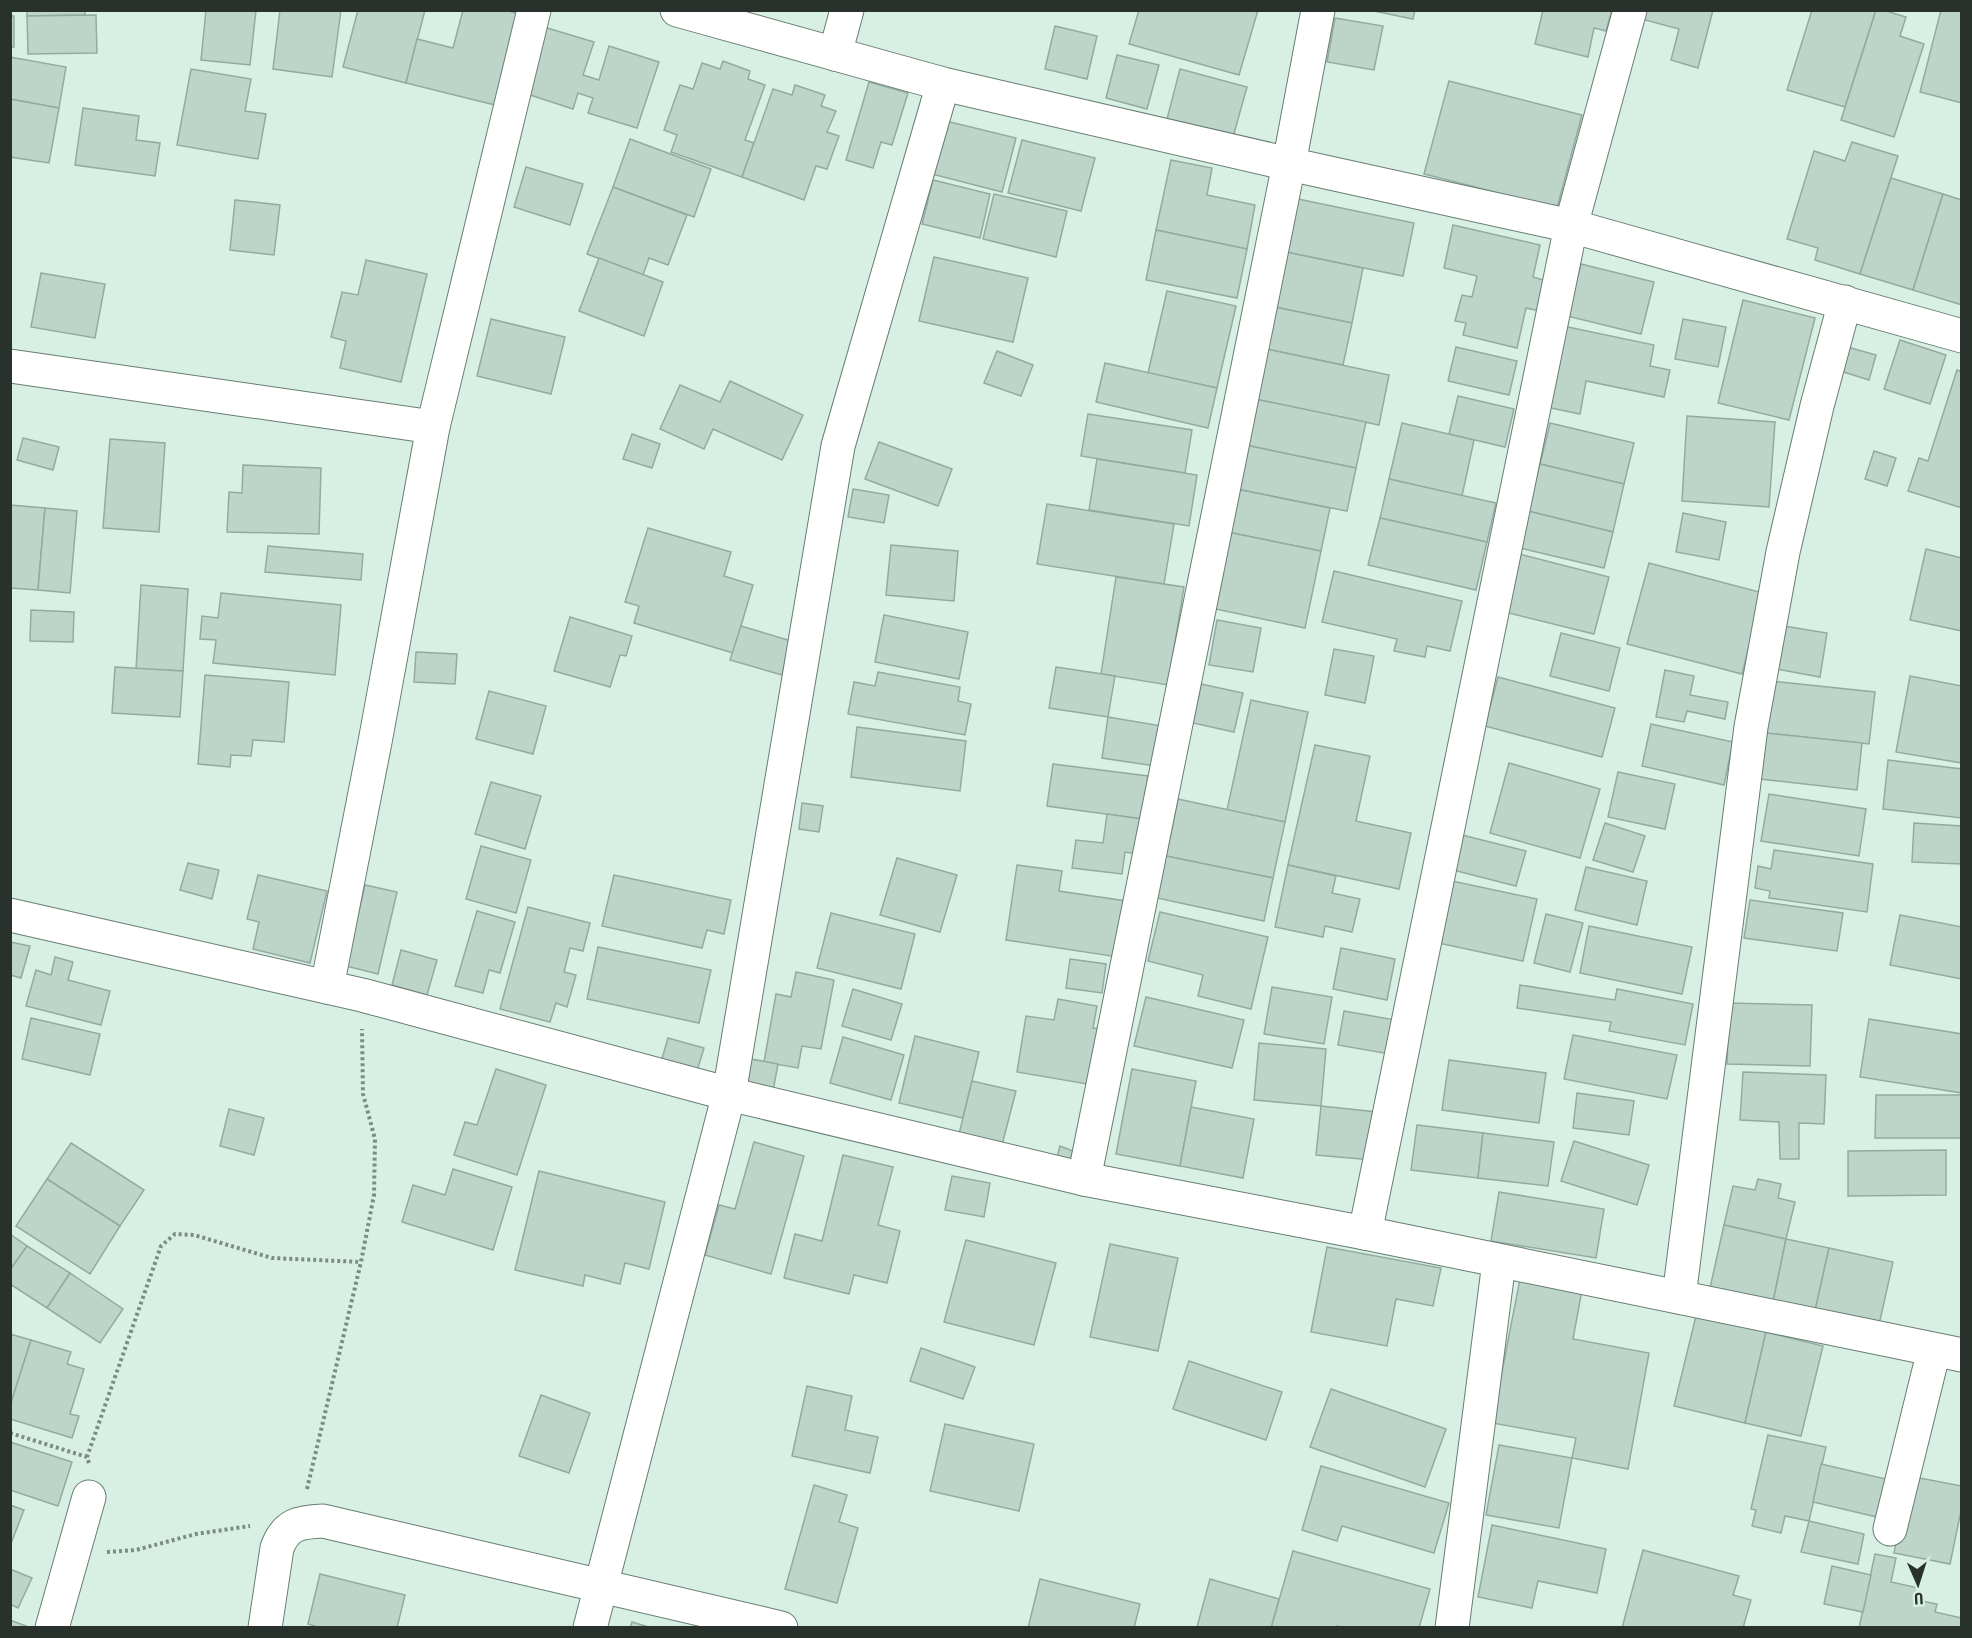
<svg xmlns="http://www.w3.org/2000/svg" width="1972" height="1638" font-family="'Roboto Condensed',sans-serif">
	<rect width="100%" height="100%" fill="#d8f0e4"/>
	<g fill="#bdd4c9" stroke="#94aaa0" stroke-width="1.5">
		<path d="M27,10H85V15L27,16Z"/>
		<path d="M206,10H256L250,65L201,60Z"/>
		<path d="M280,10H341L332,77L273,69Z"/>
		<path d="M358,10H425L406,83L343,67Z"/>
		<path d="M463,10H506L518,14L495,105L406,83L417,39L453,48Z"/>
		<path d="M1139,10H1258L1239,75L1129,44Z"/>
		<path d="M1369,10H1415L1413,19Z"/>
		<path d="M1543,10H1612L1606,31L1594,28L1588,57L1535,44Z"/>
		<path d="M1640,10H1713L1698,68L1671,60L1679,29L1638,18Z"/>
		<path d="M1812,10H1876L1845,107L1787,90Z"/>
		<path d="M1876,10H1883L1906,17L1900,36L1924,44L1894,137L1841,120Z"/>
		<path d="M1941,10H1962V103L1920,92Z"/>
		<path d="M96,15L97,53L28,54L27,16Z"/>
		<rect x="10" y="16" width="4" height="31"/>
		<path d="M1335,18L1383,26L1374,70L1327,62Z"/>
		<path d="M1055,26L1097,36L1087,79L1045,69Z"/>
		<path d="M544,27L594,42L583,75L599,80L609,46L659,62L637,128L588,113L593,98L578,93L573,109L524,93Z"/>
		<path d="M1117,55L1159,65L1147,109L1106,98Z"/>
		<path d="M10,57L66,67L59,108L10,99Z"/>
		<path d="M723,61L750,71L748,79L765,85L745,140L754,143L742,177L671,152L677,135L664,130L680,85L693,89L702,63L720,69Z"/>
		<path d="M191,69L251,79L245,111L266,114L258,159L177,145Z"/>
		<path d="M1180,69L1247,87L1233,137L1167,119Z"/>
		<path d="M1449,81L1582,115L1557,208L1424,174Z"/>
		<path d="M869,82L908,93L892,145L881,142L873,168L846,160Z"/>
		<path d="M795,85L825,95L821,106L836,111L827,132L839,136L827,169L816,166L804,200L742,177L773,89L792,95Z"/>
		<path d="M10,99L59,108L49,163L10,157Z"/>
		<path d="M83,108L139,116L136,140L160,143L155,176L75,165Z"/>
		<path d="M942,120L1016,138L1002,192L928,173Z"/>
		<path d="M630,139L711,169L694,217L613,187Z"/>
		<path d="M1022,140L1095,158L1081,211L1008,193Z"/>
		<path d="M1852,142L1898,156L1860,274L1815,260L1818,248L1787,239L1814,151L1845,161Z"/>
		<path d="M1171,160L1212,168L1207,195L1255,205L1247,249L1156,230Z"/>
		<path d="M526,167L583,184L570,225L514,207Z"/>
		<path d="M1891,178L1943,194L1913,290L1860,274Z"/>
		<path d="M933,180L990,194L980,238L922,224Z"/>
		<path d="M613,187L687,215L668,265L649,258L643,275L587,254Z"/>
		<path d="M994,194L1067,211L1056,257L983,239Z"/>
		<path d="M1943,194L1962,200V305L1913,290Z"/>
		<path d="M1298,199L1414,223L1403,276L1286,252Z"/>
		<path d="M235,200L280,205L274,255L230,250Z"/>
		<path d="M1453,225L1540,245L1533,277L1547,281L1540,311L1526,308L1517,348L1463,335L1466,323L1455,321L1462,295L1472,297L1477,276L1444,268Z"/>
		<path d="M1156,230L1247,249L1237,298L1146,280Z"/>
		<path d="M1286,252L1363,268L1352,323L1275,307Z"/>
		<path d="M934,257L1028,278L1013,342L919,321Z"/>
		<path d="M599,258L663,282L644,336L579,311Z"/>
		<path d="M366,260L427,274L401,382L340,368L346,341L331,337L342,292L358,295Z"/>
		<path d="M1581,264L1654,282L1641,334L1567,316Z"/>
		<path d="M41,273L105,284L95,338L31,327Z"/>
		<path d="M1167,291L1236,306L1217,388L1148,373Z"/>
		<path d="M1743,300L1815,318L1789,420L1718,403Z"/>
		<path d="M1275,307L1352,323L1343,365L1266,349Z"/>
		<path d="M491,319L565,337L551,394L477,376Z"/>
		<path d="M1683,319L1726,327L1718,367L1675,359Z"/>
		<path d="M1563,326L1654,345L1650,366L1670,370L1664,397L1586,381L1580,414L1546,407Z"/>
		<path d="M1900,340L1946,355L1930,404L1884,389Z"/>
		<path d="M1844,346L1876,355L1869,380L1837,370Z"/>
		<path d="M1456,347L1517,361L1509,395L1448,381Z"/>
		<path d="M1266,349L1389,375L1379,425L1255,399Z"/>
		<path d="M997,351L1033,365L1021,396L984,383Z"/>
		<path d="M1105,363L1217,388L1208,428L1096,402Z"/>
		<path d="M1957,370L1962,372V508L1908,491L1919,458L1928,461Z"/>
		<path d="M730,381L803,415L782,460L713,429L704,449L660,429L680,385L720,402Z"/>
		<path d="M1458,396L1514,409L1505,447L1449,434Z"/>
		<path d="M1255,399L1366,422L1356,468L1245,445Z"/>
		<path d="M1088,414L1192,430L1185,473L1081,456Z"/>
		<path d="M1687,416L1775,422L1769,507L1682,501Z"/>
		<path d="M1402,423L1474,440L1462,496L1389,479Z"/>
		<path d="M1550,423L1634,443L1624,484L1540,464Z"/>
		<path d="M632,434L660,444L652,468L623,459Z"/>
		<path d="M23,438L59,447L53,470L17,460Z"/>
		<path d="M110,439L165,443L159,532L103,528Z"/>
		<path d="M879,442L952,469L938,506L865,479Z"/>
		<path d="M1245,445L1356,468L1347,511L1236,489Z"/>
		<path d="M1874,451L1896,458L1887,486L1865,479Z"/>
		<path d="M1097,459L1197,475L1189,526L1089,510Z"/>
		<path d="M1540,464L1624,484L1613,532L1528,511Z"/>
		<path d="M243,465L321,468L319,534L227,532L229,492L242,493Z"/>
		<path d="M1389,479L1496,503L1487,542L1380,518Z"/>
		<path d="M853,489L889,495L884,523L848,517Z"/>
		<path d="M1236,489L1330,508L1321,551L1227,532Z"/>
		<path d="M1047,504L1174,524L1164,584L1037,564Z"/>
		<path d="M10,505L45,508L38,590L10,588Z"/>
		<path d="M45,508L77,511L70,593L38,590Z"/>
		<path d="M1528,511L1613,532L1604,568L1520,548Z"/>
		<path d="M1683,513L1726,522L1719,560L1676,552Z"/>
		<path d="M1380,518L1487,542L1476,590L1368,565Z"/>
		<path d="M648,528L731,552L724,576L753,585L733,653L634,623L639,606L625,602Z"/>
		<path d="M1227,532L1321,551L1305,628L1211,608Z"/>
		<path d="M891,545L958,551L954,601L886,595Z"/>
		<path d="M268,546L363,554L361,580L265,572Z"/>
		<path d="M1926,549L1962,558V631L1910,620Z"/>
		<path d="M1519,554L1609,577L1594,634L1505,612Z"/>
		<path d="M1649,563L1763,593L1742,674L1627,644Z"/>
		<path d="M1334,571L1462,601L1450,651L1427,646L1425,657L1394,651L1397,639L1322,622Z"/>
		<path d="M1116,577L1184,587L1168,685L1101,674Z"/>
		<path d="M141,585L188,589L183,671L136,669Z"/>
		<path d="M221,593L341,605L335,675L213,663L216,640L200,639L202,616L218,618Z"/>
		<path d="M31,610L74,612L73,642L30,641Z"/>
		<path d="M884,615L968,632L959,679L875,662Z"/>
		<path d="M570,617L632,636L626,656L620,655L610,687L554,671Z"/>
		<path d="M1217,620L1261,628L1253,672L1209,665Z"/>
		<path d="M741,626L791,641L782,675L730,660Z"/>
		<path d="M1784,626L1827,633L1820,677L1777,669Z"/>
		<path d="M1561,633L1620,648L1609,691L1550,676Z"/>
		<path d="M1334,649L1374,656L1365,703L1325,695Z"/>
		<path d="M416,652L457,654L455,684L414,682Z"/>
		<path d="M115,667L183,671L180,717L112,713Z"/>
		<path d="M1056,667L1115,676L1108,717L1049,708Z"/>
		<path d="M1665,670L1694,676L1690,695L1728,702L1725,719L1687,711L1684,722L1656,717Z"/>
		<path d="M878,672L960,687L958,701L971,704L965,735L848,714L854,682L875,686Z"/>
		<path d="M205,675L289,682L284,742L253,740L251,756L231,755L230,767L198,764Z"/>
		<path d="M1910,676L1962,686V763L1896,752Z"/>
		<path d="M1498,677L1615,708L1602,757L1485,726Z"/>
		<path d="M1771,681L1875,692L1869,744L1765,733Z"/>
		<path d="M1201,684L1243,693L1234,732L1193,723Z"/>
		<path d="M489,691L546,706L533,754L476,739Z"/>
		<path d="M1251,700L1308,712L1285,822L1227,810Z"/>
		<path d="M1108,717L1162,726L1155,766L1102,758Z"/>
		<path d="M1651,724L1733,742L1724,785L1642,766Z"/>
		<path d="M857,727L966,741L960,791L851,777Z"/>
		<path d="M1765,733L1862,743L1857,790L1760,779Z"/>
		<path d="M1315,745L1370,756L1356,821L1411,833L1399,889L1288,865Z"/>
		<path d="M1888,760L1962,769V818L1883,809Z"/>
		<path d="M1509,763L1600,789L1580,858L1490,833Z"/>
		<path d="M1053,764L1148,776L1142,819L1047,806Z"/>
		<path d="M1618,772L1675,784L1665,829L1608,817Z"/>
		<path d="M491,782L541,796L525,849L475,834Z"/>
		<path d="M1769,794L1866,809L1859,856L1761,841Z"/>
		<path d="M1178,799L1285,822L1273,878L1166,856Z"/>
		<path d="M802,803L823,806L819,832L799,829Z"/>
		<path d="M1107,814L1142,819L1137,854L1125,852L1122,874L1072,868L1076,840L1103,843Z"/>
		<path d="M1605,823L1645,836L1633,872L1593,860Z"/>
		<path d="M1914,823L1962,826V864L1912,862Z"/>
		<path d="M1458,834L1526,851L1516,886L1449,869Z"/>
		<path d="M481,846L531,860L516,913L466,899Z"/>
		<path d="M1774,850L1873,864L1867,912L1769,898L1770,891L1755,888L1758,866L1771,869Z"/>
		<path d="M1166,856L1273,878L1264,921L1157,898Z"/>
		<path d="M897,858L957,875L940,932L880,915Z"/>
		<path d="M188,863L219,870L212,899L180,890Z"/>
		<path d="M1017,865L1062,871L1059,891L1126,901L1118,957L1006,940Z"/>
		<path d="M1288,865L1336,876L1332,893L1360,899L1352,932L1325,926L1323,937L1275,927Z"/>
		<path d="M1586,867L1647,881L1637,925L1575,910Z"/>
		<path d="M258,875L327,891L310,963L253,949L259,922L247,919Z"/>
		<path d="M614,875L731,900L724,934L707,930L702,948L602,926Z"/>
		<path d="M1452,881L1537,899L1523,961L1438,943Z"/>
		<path d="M365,885L397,892L378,974L346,966Z"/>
		<path d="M1750,900L1843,913L1837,951L1744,938Z"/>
		<path d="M528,907L590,923L583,951L570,948L564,972L576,975L567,1007L556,1003L550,1022L500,1009Z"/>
		<path d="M477,911L515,922L500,973L489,970L483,993L455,986Z"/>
		<path d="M1160,912L1268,937L1251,1009L1198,996L1203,975L1148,961Z"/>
		<path d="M831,913L915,934L901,989L817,968Z"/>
		<path d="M1546,914L1583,923L1570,972L1534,963Z"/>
		<path d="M1900,915L1962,927V979L1890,965Z"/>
		<path d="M1589,926L1692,947L1682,994L1580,973Z"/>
		<path d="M10,942L30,946L21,978L10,975Z"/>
		<path d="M598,947L711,970L699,1023L587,999Z"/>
		<path d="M1341,948L1395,959L1387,1000L1333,989Z"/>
		<path d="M401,950L437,960L427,995L392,985Z"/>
		<path d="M55,957L73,962L68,980L110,991L101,1025L26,1006L36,970L51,975Z"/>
		<path d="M1070,959L1106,964L1102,993L1066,988Z"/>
		<path d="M796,972L834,980L821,1049L802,1046L798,1068L764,1062L776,994L791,997Z"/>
		<path d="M1520,985L1615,1000L1617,989L1693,1004L1685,1045L1609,1031L1611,1022L1517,1008Z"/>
		<path d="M1272,987L1332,997L1324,1044L1264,1034Z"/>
		<path d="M853,989L902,1004L891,1040L842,1026Z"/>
		<path d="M1146,997L1244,1020L1232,1068L1134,1046Z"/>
		<path d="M1058,999L1097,1006L1093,1028L1102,1029L1093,1085L1017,1072L1026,1016L1054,1020Z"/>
		<path d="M1729,1003L1812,1005L1810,1066L1727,1064Z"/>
		<path d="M1344,1011L1395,1020L1389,1054L1338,1045Z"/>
		<path d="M31,1018L100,1034L90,1075L22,1059Z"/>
		<path d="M1869,1019L1962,1034V1093L1860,1077Z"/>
		<path d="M1573,1035L1677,1055L1667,1099L1564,1079Z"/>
		<path d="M915,1036L979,1052L963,1118L899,1103Z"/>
		<path d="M843,1037L904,1055L891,1100L830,1083Z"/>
		<path d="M668,1038L704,1048L697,1071L661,1062Z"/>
		<path d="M1259,1043L1326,1049L1321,1106L1254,1100Z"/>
		<path d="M746,1058L778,1064L773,1091L741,1085Z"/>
		<path d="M1449,1060L1546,1073L1539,1123L1442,1110Z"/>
		<path d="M496,1069L546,1085L517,1175L454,1155L465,1122L477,1125Z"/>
		<path d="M1132,1069L1196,1081L1180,1166L1116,1154Z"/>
		<path d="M1743,1072L1826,1075L1824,1124L1799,1123V1159H1780L1779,1122L1740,1120Z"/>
		<path d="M972,1081L1016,1091L1002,1145L959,1134Z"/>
		<path d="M1577,1093L1634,1101L1629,1135L1573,1128Z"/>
		<path d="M1876,1095H1962V1138H1875Z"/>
		<path d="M1321,1106L1377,1112L1372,1160L1316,1155Z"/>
		<path d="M1191,1107L1254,1119L1243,1178L1180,1166Z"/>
		<path d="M229,1109L264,1118L254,1155L220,1146Z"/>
		<path d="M1417,1125L1483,1133L1478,1178L1411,1170Z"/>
		<path d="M1483,1133L1554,1142L1548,1186L1478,1178Z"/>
		<path d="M1574,1141L1649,1165L1637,1205L1561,1181Z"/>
		<path d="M754,1142L804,1156L771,1274L705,1255L719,1205L735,1209Z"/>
		<path d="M71,1143L144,1190L120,1226L47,1179Z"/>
		<path d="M1060,1146L1073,1151L1070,1161L1057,1157Z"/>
		<path d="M1946,1150V1195L1848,1196V1151Z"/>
		<path d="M843,1155L893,1167L878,1225L900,1231L887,1283L854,1275L849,1294L784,1278L795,1234L822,1241Z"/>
		<path d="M453,1169L512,1187L493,1250L402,1222L413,1185L445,1195Z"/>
		<path d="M539,1171L665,1202L649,1269L625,1263L620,1284L585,1275L583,1286L515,1270Z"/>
		<path d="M952,1176L990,1183L984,1217L945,1210Z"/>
		<path d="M47,1179L120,1226L90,1274L16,1226Z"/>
		<path d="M1758,1179L1781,1184L1778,1198L1795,1202L1786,1239L1724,1225L1733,1186L1755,1190Z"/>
		<path d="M1499,1192L1604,1209L1596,1258L1491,1241Z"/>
		<path d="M1724,1225L1786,1239L1773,1302L1710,1288Z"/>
		<path d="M10,1234L27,1246L10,1270Z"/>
		<path d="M1786,1239L1829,1248L1815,1311L1773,1302Z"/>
		<path d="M966,1240L1056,1263L1034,1345L944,1322Z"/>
		<path d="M1110,1244L1178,1258L1158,1351L1090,1337Z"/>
		<path d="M27,1246L70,1273L47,1308L10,1284V1270Z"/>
		<path d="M1327,1247L1441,1268L1433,1306L1396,1299L1387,1346L1311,1332Z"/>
		<path d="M1829,1248L1893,1262L1879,1325L1815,1311Z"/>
		<path d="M70,1273L123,1309L100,1343L47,1308Z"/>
		<path d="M1520,1279L1582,1290L1573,1339L1649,1353L1628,1469L1572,1458L1576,1438L1492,1423Z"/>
		<path d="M1696,1316L1766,1332L1745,1423L1674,1406Z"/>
		<path d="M1766,1332L1823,1346L1801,1436L1745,1423Z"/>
		<path d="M10,1334L31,1340L10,1406Z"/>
		<path d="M31,1340L71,1352L67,1364L84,1369L70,1414L79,1416L72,1438L10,1419V1406Z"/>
		<path d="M921,1348L975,1367L963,1399L910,1381Z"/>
		<path d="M1189,1361L1282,1392L1266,1440L1173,1409Z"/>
		<path d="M807,1386L852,1396L845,1430L878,1437L870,1473L792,1456Z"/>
		<path d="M1331,1389L1446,1429L1425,1487L1310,1447Z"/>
		<path d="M541,1395L590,1413L569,1473L519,1456Z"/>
		<path d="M945,1424L1034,1444L1019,1511L930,1491Z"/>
		<path d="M1768,1435L1826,1447L1809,1521L1785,1516L1781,1533L1752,1526L1756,1510L1751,1509Z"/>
		<path d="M10,1442L72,1462L58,1506L10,1490Z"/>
		<path d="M1499,1445L1572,1458L1559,1528L1486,1515Z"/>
		<path d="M1821,1464L1890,1480L1881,1518L1813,1502Z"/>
		<path d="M1321,1466L1449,1503L1434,1553L1342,1526L1337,1541L1302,1530Z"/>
		<path d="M1909,1476L1962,1486V1506L1950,1564L1894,1553Z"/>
		<path d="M814,1485L847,1495L839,1522L858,1528L837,1603L785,1589Z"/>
		<path d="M10,1505L24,1510L10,1546Z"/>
		<path d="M1809,1521L1864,1534L1858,1564L1801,1552Z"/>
		<path d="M1492,1525L1606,1549L1597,1593L1538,1581L1532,1608L1478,1597Z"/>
		<path d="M1643,1550L1739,1576L1733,1595L1751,1600L1743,1628H1622Z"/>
		<path d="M1293,1551L1430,1589L1419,1628H1343L1337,1626L1336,1628H1271Z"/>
		<path d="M1875,1554L1896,1558L1891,1582L1919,1588L1917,1600L1937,1604L1935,1612L1962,1618V1628H1859Z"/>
		<path d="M1832,1566L1871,1575L1863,1612L1824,1604Z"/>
		<path d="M10,1569L32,1578L18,1608L10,1604Z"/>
		<path d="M320,1574L405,1595L397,1628H321L308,1624Z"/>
		<path d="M1040,1579L1140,1604L1134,1628H1028Z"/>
		<path d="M1210,1579L1279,1599L1271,1628L1197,1627Z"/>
		<path d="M10,1620L31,1628H10Z"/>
		<path d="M632,1622L652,1628H630Z"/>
	</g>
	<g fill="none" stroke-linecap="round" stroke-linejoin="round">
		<g stroke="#687d73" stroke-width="35">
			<g id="street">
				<path d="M677,10L943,84L1289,164L1084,1179"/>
				<path d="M1318,10L1289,164L1571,226L1630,10"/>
				<path d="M835,54L847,10"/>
				<path d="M1962,336L1571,226L1365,1233L1962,1355"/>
				<path d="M10,366L433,427"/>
				<path d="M10,915L362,995L729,1094L838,446L943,84"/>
				<path d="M327,987L375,742L433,427L534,10"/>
				<path d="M1679,1297L1751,727L1783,552L1817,406L1845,302"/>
				<path d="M1890,1529L1934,1350"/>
				<path d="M52,1628L89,1497"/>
				<path d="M265,1628L277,1548C286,1524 299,1522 323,1521L781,1628"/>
				<path d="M590,1628L729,1094L1084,1179L1365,1233"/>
				<path d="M1452,1628L1499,1262"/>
			</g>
		</g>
		<g stroke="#7c8c83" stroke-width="4" stroke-dasharray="3 3" stroke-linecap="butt">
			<path d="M10,1433L87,1457"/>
			<path d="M89,1463L87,1457L161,1246L175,1234L194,1235L272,1258L361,1262"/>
			<path d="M307,1489L361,1262L374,1195L375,1139L363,1094L362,1029"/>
			<path d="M107,1552L136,1550L196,1534L250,1526"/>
		</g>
		<use href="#street" stroke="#fff" stroke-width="33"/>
	</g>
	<rect width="1972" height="1638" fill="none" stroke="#28312c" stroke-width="24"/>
	<g transform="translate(1918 1584) rotate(177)" stroke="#d8f0e4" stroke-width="4.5" paint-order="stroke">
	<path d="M0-4.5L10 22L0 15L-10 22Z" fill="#28312c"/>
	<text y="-9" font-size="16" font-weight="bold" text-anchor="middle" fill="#28312c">U</text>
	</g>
</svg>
